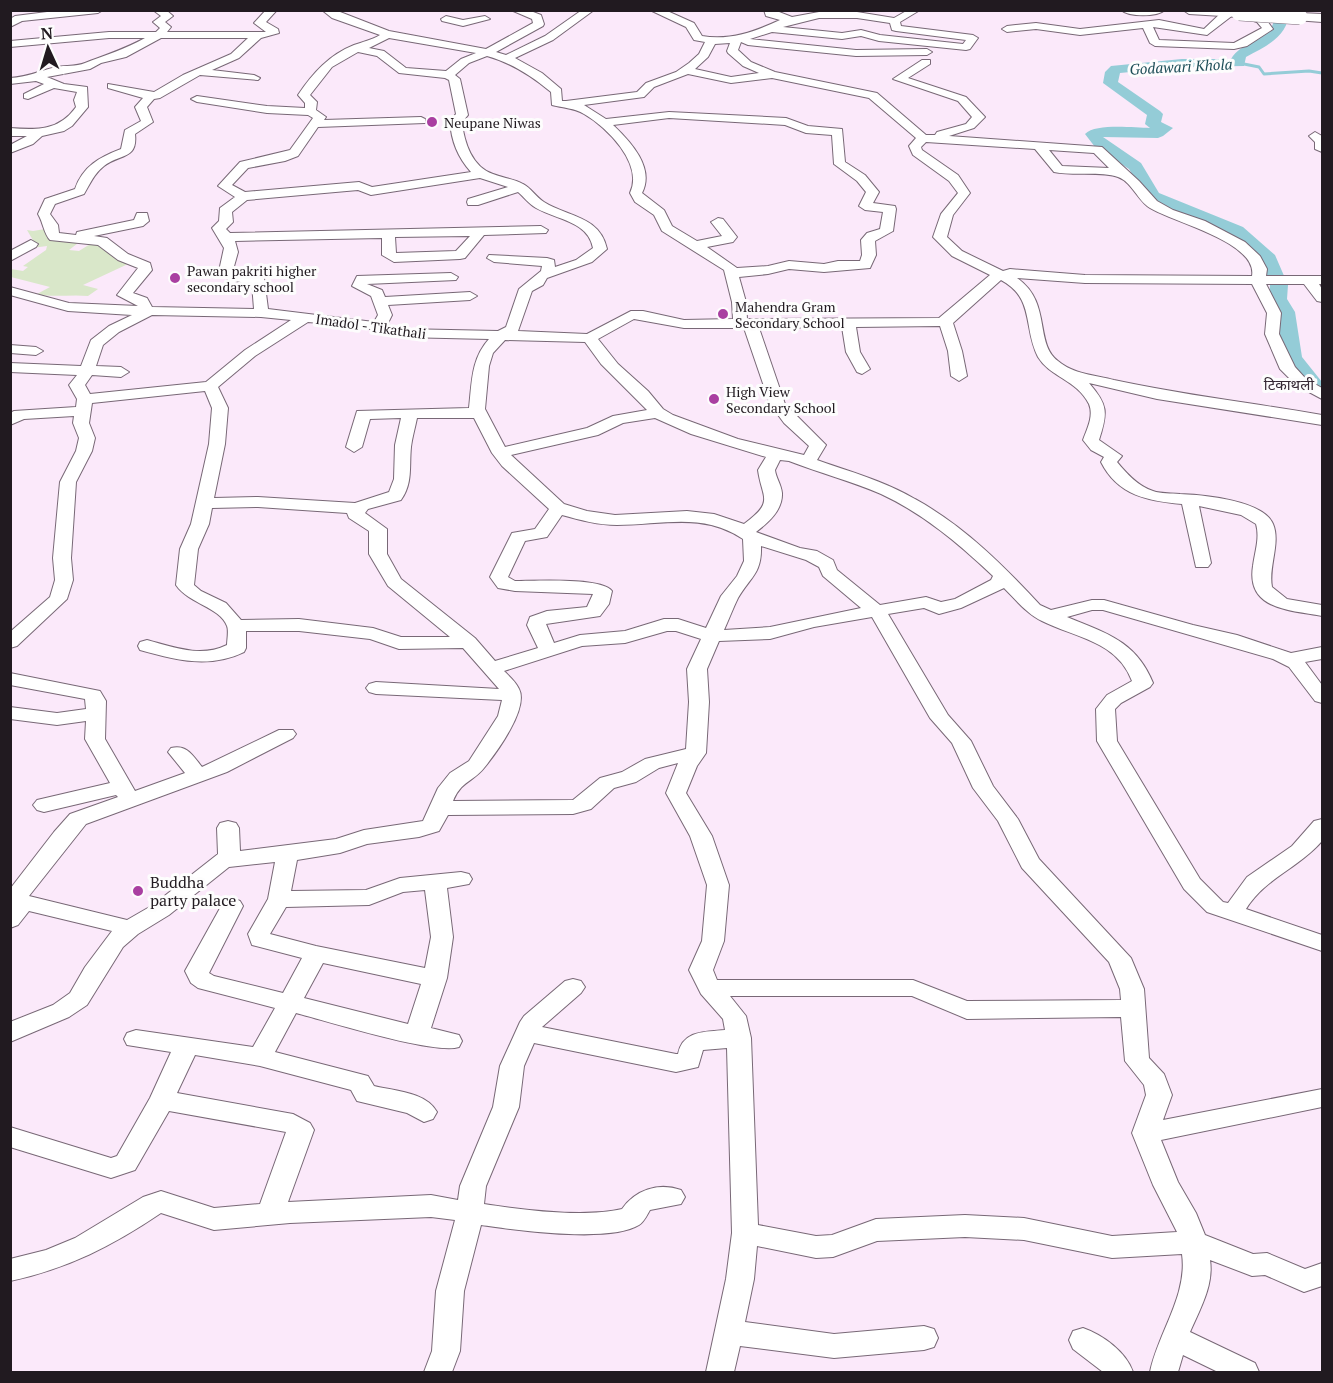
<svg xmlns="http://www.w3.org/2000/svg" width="1333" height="1383" font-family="'PT Serif','Noto Sans Devanagari',serif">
	<rect width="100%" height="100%" fill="#fbe9fa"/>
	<path fill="#d9e7c9" d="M45,229L51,234L82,240L69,250L79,251L95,241L128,264L83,285L98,289L88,296C70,294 54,298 37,294L50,287L11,277V269L23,271L28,267L23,266L46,250L47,246L32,248L34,242L27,230L33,231Z"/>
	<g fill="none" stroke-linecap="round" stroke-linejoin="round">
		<path stroke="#94ccd7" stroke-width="3" d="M1239,63L1259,67L1264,74L1309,71L1322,73"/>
		<path fill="#94ccd7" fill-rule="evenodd" d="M1275,10H1289C1289,36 1267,46 1246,57L1244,66L1182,67L1120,73L1118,82L1160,111L1163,114L1161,122L1173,128L1163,136L1158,138L1103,137L1141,163L1159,193L1243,227L1275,255L1288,285L1287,299L1295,312L1302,357L1322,382V396L1305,388L1282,357L1277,312L1269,299L1270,285L1261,261L1231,235L1147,200L1129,169L1095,147L1085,134C1096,123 1134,128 1150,128L1145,124L1147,115L1103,83L1105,72L1111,66L1182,59H1231C1244,37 1276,44 1275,10Z"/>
		<g stroke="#786876" stroke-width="2">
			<g id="minor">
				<path d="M63,10H103L98,13L22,21L10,27V19L15,16Z"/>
				<path d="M153,10H166L173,16L165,22L171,27L167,32H266L254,23L266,10H277L266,22L278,29L279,33L261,38L239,58L212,70L254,75L260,78L258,80L200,75L160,98L154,99L147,107L153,122L135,134C138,160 119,154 104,166C94,174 91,182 84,194L55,204L50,214L58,225L59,233L76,235L77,232L134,220L137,213H147L149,221L143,226L94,236L107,238L128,254L150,263L152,270L133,293L147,298L152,307L254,309L252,284L229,280L219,271L224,248L212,228L219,221L220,208L235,197L218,186L240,162L290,150L313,118L308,115L267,113L197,102L191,99L197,96L267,106L305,108V103L298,95C313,73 329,55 354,45C362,42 372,40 380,35L332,18L322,10H335L389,31L486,49L533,23L532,19L511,10H528L541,15L544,24L543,26L496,52L506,55L545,36L582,10H594L553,40L515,58L542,73L561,89L562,101H566L637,92L646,83L676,72L689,63L699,54L705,42L694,40L686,27L650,10H665L694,23L702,36C730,41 756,31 780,20L766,16L764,10H774L792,17L819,12H857L894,18L908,10H920L900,22L901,26L973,35L978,38L970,49L966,50L879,41L861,36L842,39L772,32L750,39L856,50L927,49L932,52L927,55L856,56L748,45L741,42L738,50L751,62L775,72L877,93L926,135H935L937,132L966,124L972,117L958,101L893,79L922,60H930V64L908,78L966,97L985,117L974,128L949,136L1102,147L1139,181L1157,201L1173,210L1205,221L1245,242L1260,256L1267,269L1266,276H1322V284H1319L1322,289V302L1317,301L1304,284H1266L1281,313L1279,334L1295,367L1306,379L1322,388V399L1296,385L1280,369L1265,334L1267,313L1252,284L1085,283L1017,278C1052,302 1034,343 1058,361C1073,374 1095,375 1114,380C1183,395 1253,403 1322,415V425L1157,399L1089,383C1108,405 1108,412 1099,440L1122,456L1117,462C1126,473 1139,487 1153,491C1161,494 1171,493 1180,494C1203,495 1263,500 1273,524C1281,543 1268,567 1272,587L1287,599L1322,605V616C1290,610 1246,610 1253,566C1255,551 1260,538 1256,524L1241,515L1199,506L1211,563L1208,567H1196L1182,504C1149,501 1118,496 1101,462L1104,457L1091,450L1083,440C1087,429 1094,416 1089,404C1077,380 1050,377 1038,357C1023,328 1035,298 1001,280L953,323L962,351L967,376L959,381L951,376L948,351L940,326L856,327L860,352L870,369L862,374L857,372L846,352L842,327L759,328L785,404L826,445L817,460C851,472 884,481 915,499C964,526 1003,565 1040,605L1051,610L1092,600H1104L1193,625L1237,635L1291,653L1322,647V659L1305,662L1322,685V703L1315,701L1289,667L1273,659L1103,610H1092L1067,617C1106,633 1136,641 1153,683L1150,687L1121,703L1115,709L1117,741L1200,879L1223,902L1228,903L1247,877L1292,846L1314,821L1322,819V841C1299,868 1265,878 1246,909L1322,935V951L1207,912L1184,889L1097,741L1096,709L1107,695L1132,681C1117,641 1076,638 1042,621C1027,614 1016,600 1004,588L961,608L939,614L924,608L888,614L948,715L971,741L993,786L1018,819L1039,859L1131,958L1144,989L1149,1058L1164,1074L1172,1095L1163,1120L1322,1089V1107L1161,1140L1178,1182L1196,1213L1205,1235L1253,1254L1267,1253L1305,1269L1322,1263V1286L1304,1292L1265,1275L1252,1276L1210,1260C1214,1285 1200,1309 1190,1332L1255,1363L1259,1372H1218L1183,1355L1178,1372H1150C1158,1333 1188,1295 1182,1254L1112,1258L1024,1240L965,1237L877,1241L833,1257L816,1258L757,1246L754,1279L745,1322L834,1334L924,1326L934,1329L938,1338L934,1347L924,1350L834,1358L740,1346L734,1372H706L726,1279L732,1233L727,1048L703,1050L698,1067L676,1072L534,1043L524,1066L519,1107L486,1186L484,1204C523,1210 583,1218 622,1209C635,1190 658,1182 681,1190L685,1197L681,1204L650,1210C647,1215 644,1222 639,1225C610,1243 515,1230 481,1225L464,1291L460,1351L452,1372H424L432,1351L436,1291L455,1220L431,1217L290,1223L214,1230L161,1213C114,1245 67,1269 10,1281V1259L46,1250L75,1238L143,1197L161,1191L214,1208L260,1204L286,1132L169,1111L135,1170L111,1178L10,1147V1127L111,1158L117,1156L150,1098L171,1052L127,1045L124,1039L127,1033L136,1030L253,1047L275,1008L198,988L191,983L185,971L224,901L232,898L240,901L243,906L209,973L214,976L283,993L302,958L252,945L248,934L268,899L275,862L229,867L169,915L138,934L123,947L87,1005L69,1017L10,1042V1022L53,1005L70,993L85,967L112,931L29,911L18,925L10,928V889L54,832L70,814L118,797L116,795L44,812L37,810L33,805L37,800L110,783L85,739L86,721L57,725L10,719V707L57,713L86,709L85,699L10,685V673L100,691L106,701L105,739L135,791L185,773L168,752L171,748C187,744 193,756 202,767L279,730H293L296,734L293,738L227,772L86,824L29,896L127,920L153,905L218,854L217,828L220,823L228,821L236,823L239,828L240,851L336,839L364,830L423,821L438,788L450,773L469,761L498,716L502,700L376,694L369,692L366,688L369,684L376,682L499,689L463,648L399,649L370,639L299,631H246V648L244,652C209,669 176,660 140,650L138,646L140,642L147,640C173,647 201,658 227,645C227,640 229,631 227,626C220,607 189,604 176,585L180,549L191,524L209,444L212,408L205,391L92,403L89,423L95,438L92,451L76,482L71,558L73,580L67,599L17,646L10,648V632L50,597L55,580L53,558L60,482L76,451L79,438L73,423L74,416L24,419L10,425V413L14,411L76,407L77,399L69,385L77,375L10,372V363L81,366L91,340L109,326L132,315L68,311L10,295V287L69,303L138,306L117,295L138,268L118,260L98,245L50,240C44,234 43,222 38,214L45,199L75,189C83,166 100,157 121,149L125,130L141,121L135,107L143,98L108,88V84L154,92L183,75L231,54L248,38H161L126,57L101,63L90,69L47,77L64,84L87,87L88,107L72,126L64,131L42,136L33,144L10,153V145L27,136H10V128C37,130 59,131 76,107L74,100L77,92L54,88L28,99L24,98V94L44,84L36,81L10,84V78C27,77 40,71 56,67C65,65 76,67 85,63C106,55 125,49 145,38H109L10,47V41L109,32H156L160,28L153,22L161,16ZM819,18H857L890,23L892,30L896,31L966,40L963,44L880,35L861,30L842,33L783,27ZM389,38L476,53L461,59L446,71L406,68L384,51L369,48ZM730,43L727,51L728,53L743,66L759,73L731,77L695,69L708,57L715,44ZM358,52L377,56L399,73L445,78L449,80L456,114L450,121C451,140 458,158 471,172L372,187L359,182L245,192L232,185L248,168L285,161L298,156L318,127L425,123V119L421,117L324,120L326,117L316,110L317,102L310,95L332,67ZM487,56C512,63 532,76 551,92L552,105C563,108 575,108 584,114C607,127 644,164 630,193L635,202L654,215L662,231L724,270L732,302L733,319L684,320L643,311H631L587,334L518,331L532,291L543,285L547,278L592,262L607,249C600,216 568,217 544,202C536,197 531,188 523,184C514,179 503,178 493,174C472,167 464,142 462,122L468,115L460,79L455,75L469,63ZM688,74L731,83L772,78L869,98L916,138L909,146L913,155L949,181L958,193L941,214L933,237L952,256L990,275L939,318L747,319L746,302L739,277L768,274L789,269L824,272L870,268L876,255L875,241L893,231L896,209L895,206L873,203L879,192L865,175L845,162L842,129L808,126L786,118L669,112L606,119L584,105L644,97L654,87ZM669,118L785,125L806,133L832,135L834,164L857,181L866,192L859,206L865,210L883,212L880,229L867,233L861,240L862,255L860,261H838L824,264L789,261L768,266L737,268L707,247L733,242L737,237L723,219L718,218L711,222L722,236L697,241L672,226L664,210L642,193C655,168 631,142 613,125ZM926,142L1035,149L1054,172C1072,176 1102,171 1118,177C1132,182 1138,201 1150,208C1172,222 1258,242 1252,276L1085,275L1010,269L1003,271L962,251L947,237L953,215L970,193L958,175L922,150L921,147ZM1049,150L1094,153L1109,168L1062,166ZM480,178L508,187L468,199L467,202L468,205H478L518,192C524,197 529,204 536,208C557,220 588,221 593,248L576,260L555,267L554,260L547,258L489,255L487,258L494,262L542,266L541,271L519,289L506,327L498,331L402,329L387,325L392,315L388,305L470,300L477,296L470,292L385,297L382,290L367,284L456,280L458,277L451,273L357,276L352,286L371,296L378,315L374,322L268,309L264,278L238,274L233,270L238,252L235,241L382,238V255L394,262L460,259L465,258L484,235L546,233L548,230L541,226L230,233L226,229L233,222L232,212L247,200L358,190L371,195ZM470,236L456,251L396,253L395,237ZM152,315L261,317L291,320L245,350L206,382L90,394L85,385L92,375L121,377L129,372L121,367L96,366L103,345L119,332ZM634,319L684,328H744L770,404L784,423L809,446L804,455L738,439L673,415L663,409L648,391L618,364L598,339ZM308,322L362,327L402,337L489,339C471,359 472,382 469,408L357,411L346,447L354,452L362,447L370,419L401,418L395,445L394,479L389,492L355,503L258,497L214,498L225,444L228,408L218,387L255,356ZM505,340L585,342L601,364L647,410L613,416L587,428L505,447L485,409L489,366L493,353ZM417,418H474L492,453L502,466L549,509L535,529L512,533L490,577L498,588L515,591L593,594L587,607L547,611L530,617L527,625L538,648L495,661L475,638L401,579L387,554V529L365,513L368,509L401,500C413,483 409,467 411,447C412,438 415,428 417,418ZM655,418L691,434L766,457L758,470C762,499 775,501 744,524L714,514L687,511L615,515L587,511L564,504L511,455L598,435L623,423ZM780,460L789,461C820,473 851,481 881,494C924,514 959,544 993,576L991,580L955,599L941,602L926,597L880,605L837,570L833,560L817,551L800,548L756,532C768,523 783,510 782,493C781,484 776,478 775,470ZM258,507L347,513L349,518L369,531V554L388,586L450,637H401L373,628L299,619L241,620L226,603L201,591L194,585L198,549L209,524L212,508ZM562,515C580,520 598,525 617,525C663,525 703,512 743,539L744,561L737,576L721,596L706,628L678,619H664L625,631L580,635L554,643L546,624L600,616L609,604L612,591C602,577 534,581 515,581L508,577L525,541L547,537ZM761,546L806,560L819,567L823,576L861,608L770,627L724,630C729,619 733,608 738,598C750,577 762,574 761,546ZM872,617L930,718L952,743L973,788L998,821L1022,868L1109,962L1120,989L1121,1000L967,1001L913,980H717L713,970L724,941L729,885L712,836L686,793L697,766L706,753L709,702L707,669L719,641L770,639L814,627ZM667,631H676L701,639L687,669L689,702L686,749L645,759L622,772L600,778L573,800L453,801C461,781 473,782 484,768C497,752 529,708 519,689C516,682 509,676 504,671L582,646L625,643ZM678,763L666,793L690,836L707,885L702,941L689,970L701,994L723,1019L725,1030C705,1032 683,1030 678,1054H676L542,1027L581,993L585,987L581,981L573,979L565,981L524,1016L520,1022L500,1066L493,1107L460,1186L458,1200L431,1195L288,1202L314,1130L310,1123L293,1114L177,1093L195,1055L260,1066L351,1090L357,1101L407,1113L424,1122L433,1119L437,1112C426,1092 395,1091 374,1086L368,1076L275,1052L296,1013C327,1021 434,1055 459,1047L462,1041L459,1035L431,1028L447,978L453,937L447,888L469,884L472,879L469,874L461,872L400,878L366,890L291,891L297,860L340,853L367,844L419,837L439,831L448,815L573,814L591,809L614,788L636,782L659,768ZM425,890L431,937L425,968L316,946L270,934L286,907L369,905L403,892ZM323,963L421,984L408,1024L304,998ZM730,996H912L967,1019L1121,1017L1125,1061L1144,1085L1146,1095L1132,1133L1153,1185L1177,1232L1112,1236L1024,1218L965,1215L876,1219L832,1235L816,1236L758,1225L751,1038L746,1016Z"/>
				<path d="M1253,10L1248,14L1265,18L1273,29L1247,46L1234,49L1155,46L1150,43L1143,28L1080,35L1036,29L1007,32L1002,29L1007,26L1036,23L1080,29L1159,20L1204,29L1223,11ZM1233,15L1257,22L1262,28L1234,43L1159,40L1153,27L1207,35Z"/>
				<path d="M446,16L463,20L485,16L490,19L463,26L442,21L441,19Z"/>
				<path d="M1315,132L1322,136V152L1315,149V142L1309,136Z"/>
				<path d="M31,240L38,244L36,247L10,261V251Z"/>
				<path d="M10,345L36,347L43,351L36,355L10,353Z"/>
				<path d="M1083,1328C1103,1335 1126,1352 1133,1372H1103L1073,1349L1069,1340L1073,1331Z"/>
			</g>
		</g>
		<g stroke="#786876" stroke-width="2">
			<g id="major">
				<path d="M1121,10H1165C1157,17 1129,17 1121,10Z"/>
				<path d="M1183,10H1244L1246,13L1239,17L1189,14Z"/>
				<path d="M1300,13L1322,14V22L1295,20L1293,17L1295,14Z"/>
			</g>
		</g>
		<use href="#minor" fill="#fff" fill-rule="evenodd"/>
		<use href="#major" fill="#fff" fill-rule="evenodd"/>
		<g stroke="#786876" stroke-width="16" stroke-linecap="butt">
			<path id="major-bridge" d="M1239,13L1300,17"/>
		</g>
		<use href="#major-bridge" stroke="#fff" stroke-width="15"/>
	</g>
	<g fill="#a93fa1" stroke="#fdfdfd" stroke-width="2">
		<circle cx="432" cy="122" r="6"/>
		<circle cx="175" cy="278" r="6"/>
		<circle cx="723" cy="314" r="6"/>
		<circle cx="714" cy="399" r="6"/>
		<circle cx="138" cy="891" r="6"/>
	</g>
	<g text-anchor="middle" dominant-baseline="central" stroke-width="6" stroke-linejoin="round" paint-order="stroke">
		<g font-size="14" fill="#211a20" stroke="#fdfdfd" text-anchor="start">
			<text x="444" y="122">Neupane Niwas</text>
			<text x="187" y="270">Pawan pakriti higher<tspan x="187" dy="16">secondary school</tspan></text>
			<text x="735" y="306">Mahendra Gram<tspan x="735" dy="16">Secondary School</tspan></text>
			<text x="726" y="391">High View<tspan x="726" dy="16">Secondary School</tspan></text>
		</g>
		<g font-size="14" fill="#211a20" stroke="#fdfdfd">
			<text transform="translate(371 326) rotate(8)">Imadol - Tikathali</text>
		</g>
		<g font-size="15" font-style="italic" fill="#1e4e58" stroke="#fdfdfd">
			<text transform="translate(1181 66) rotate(-3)">Godawari Khola</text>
		</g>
		<g font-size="15" fill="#362935" stroke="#fdfdfd">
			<text x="1289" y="384">टिकाथली</text>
		</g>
		<g font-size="16" fill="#211a20" stroke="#fdfdfd" text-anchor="start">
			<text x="150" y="882">Buddha<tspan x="150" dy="18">party palace</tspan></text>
		</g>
	</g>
	<rect width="1333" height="1383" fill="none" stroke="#211a20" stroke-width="24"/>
	<g transform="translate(48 48) rotate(356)" stroke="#fdfdfd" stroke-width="4.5" paint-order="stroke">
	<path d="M0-4.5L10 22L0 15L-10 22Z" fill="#211a20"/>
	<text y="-9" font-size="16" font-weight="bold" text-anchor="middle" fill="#211a20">N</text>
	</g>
</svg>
